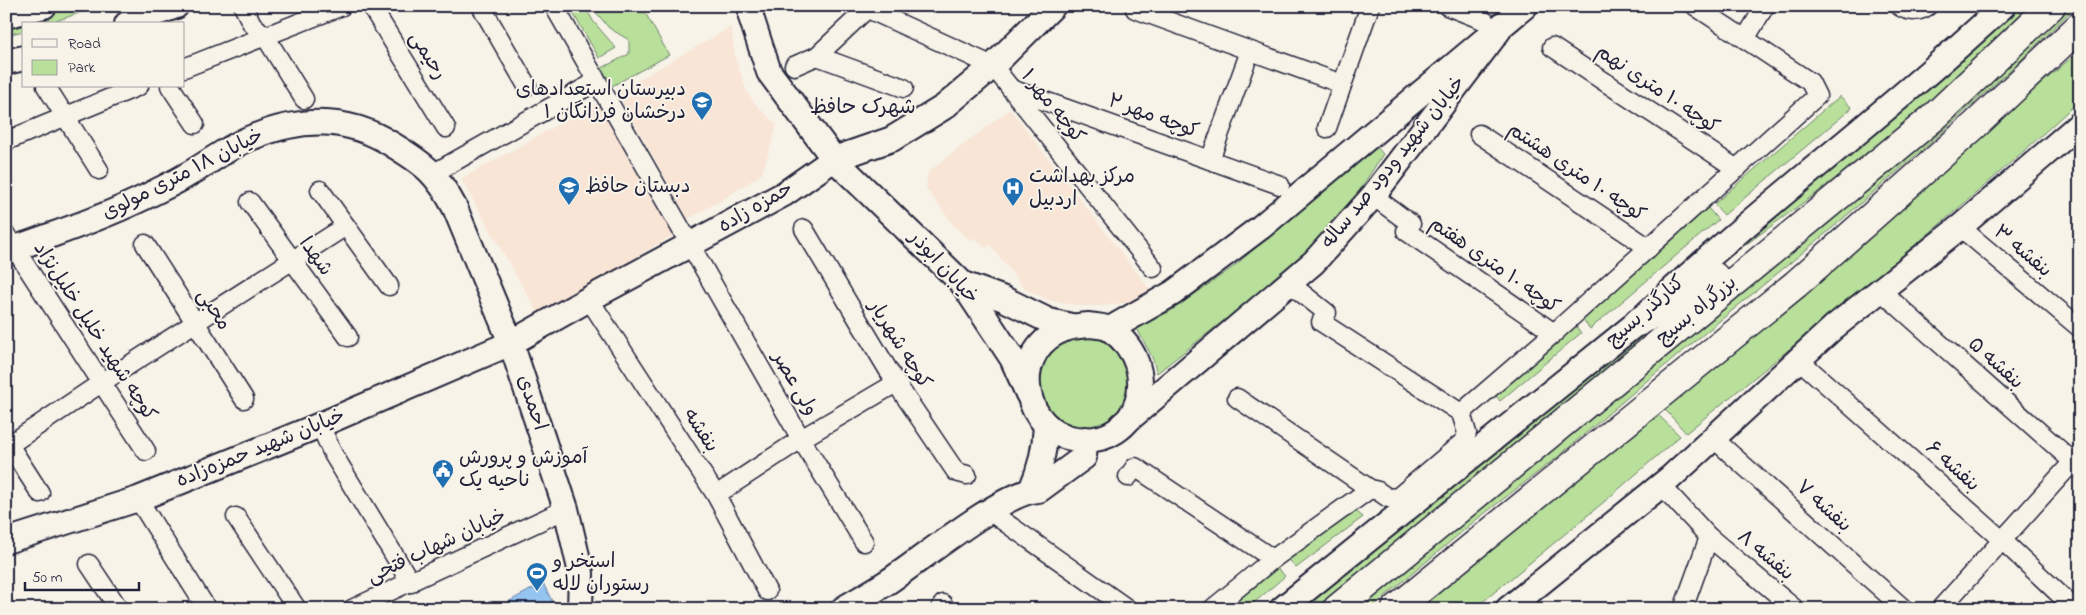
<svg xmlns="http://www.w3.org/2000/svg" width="2086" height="615" font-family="'Indie Flower','Playpen Sans Arabic',sans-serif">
	<rect width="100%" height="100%" fill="#f7f3e8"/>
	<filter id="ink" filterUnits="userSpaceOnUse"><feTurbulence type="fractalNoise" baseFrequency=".02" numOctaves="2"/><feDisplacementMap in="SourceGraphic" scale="10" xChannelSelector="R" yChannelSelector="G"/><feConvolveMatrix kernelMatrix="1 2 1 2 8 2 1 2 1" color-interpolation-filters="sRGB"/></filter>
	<g filter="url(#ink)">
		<g fill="#f8e5d6">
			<path d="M731,27L735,57L747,92L756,105L777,125L762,174L722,200L688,219L617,92Z"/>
			<path d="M604,99L677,233L539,315L461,179Z"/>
			<path d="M1010,109L1154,295L1132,302L1102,306H1083L1051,301L1025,289L990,245L985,248L975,238L971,241L955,227L926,188L928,172Z"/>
		</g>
		<g fill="#b8e09b" stroke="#6d816b">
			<path d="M78,6H100L47,24H24V31L6,35V28Z"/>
			<path d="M569,6H585L593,21L616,48L599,58Z"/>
			<path d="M591,6H634L643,9L669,55L612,86L602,68L629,54V40L609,28Z"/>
			<path d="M2018,6H2034L1910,118L1822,189L1674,297Z"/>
			<path d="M2066,6H2076L2022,59L1930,143L1824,235L1649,379L1559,456L1476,520L1370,609H1355L2017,55Z"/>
			<path d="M2080,50V100C1954,217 1819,325 1686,433L1661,405L1878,226Z"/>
			<path d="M1840,96L1852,108L1724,215L1714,204Z"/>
			<path d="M1376,146L1383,154L1339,222L1282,275L1157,373L1152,357L1135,325L1169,312L1233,267Z"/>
			<path d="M1708,208L1718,220L1590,329L1583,320Z"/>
			<path d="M1691,300L1314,609H1294L1578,379Z"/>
			<path d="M1575,325L1581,333L1500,401L1493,392Z"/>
			<circle cx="1084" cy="383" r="46"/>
			<path d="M1653,410L1680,436L1605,501L1474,609H1412Z"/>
			<path d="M1352,508L1363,517L1296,568L1288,558Z"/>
			<path d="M1277,568L1285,576L1247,609H1240L1235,603Z"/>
		</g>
		<path fill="#94c4f0" stroke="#6683a8" d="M543,583L552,601L551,609H495Z"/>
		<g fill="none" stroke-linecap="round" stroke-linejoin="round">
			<g stroke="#22223b" stroke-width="21">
				<g id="street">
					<path d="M243,6L252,24L265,36L304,99"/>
					<path d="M371,6L446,128"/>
					<path d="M481,6L527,86"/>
					<path d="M554,6L801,439L864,542"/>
					<path d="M1447,6L1485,21"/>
					<path d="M1899,6C1909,13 1919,12 1928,6"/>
					<path d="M868,9L993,66L1153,268"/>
					<path d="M1135,9L1342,84"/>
					<path d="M1745,39L1765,6"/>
					<path d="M1552,47L1737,169"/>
					<path d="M817,56L904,88"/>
					<path d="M794,66L817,56L870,6"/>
					<path d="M184,68L342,6"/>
					<path d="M46,86L99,170"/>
					<path d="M170,86L195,124"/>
					<path d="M1011,89L1280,185"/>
					<path d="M1327,128L1370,6"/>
					<path d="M1479,134L1649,248"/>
					<path d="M6,141L139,86"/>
					<path d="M1210,160L1250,51"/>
					<path d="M434,173L597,81"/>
					<path d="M320,190L389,286"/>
					<path d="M1373,196L1411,224L1406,231L1554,333"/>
					<path d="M250,202L348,337"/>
					<path d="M1960,227L2080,328"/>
					<path d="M804,229L896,383L956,472L967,475"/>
					<path d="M6,235L146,451"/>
					<path d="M145,244L244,399"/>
					<path d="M1289,283L1327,313L1321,322L1461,413"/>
					<path d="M1881,291L2080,468"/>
					<path d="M589,299L716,495L767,591"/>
					<path d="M1798,359L2002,540L2075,609"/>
					<path d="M1237,398L1370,489"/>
					<path d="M1461,413L1554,333L1817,96L1810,82L1695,6"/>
					<path d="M320,425L333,454L411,583"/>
					<path d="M1713,438L1904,609"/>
					<path d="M6,440L40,493"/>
					<path d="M6,447L101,383L346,226"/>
					<path d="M1128,477L1135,467L1273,559"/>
					<path d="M1661,485L1709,537L1795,609"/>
					<path d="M716,495L801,439L896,383"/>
					<path d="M138,499L207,609"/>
					<path d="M989,511L1128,609"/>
					<path d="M236,517L297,609"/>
					<path d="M89,564L119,609"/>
					<path d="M352,609L566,509"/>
					<path d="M940,609L943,604"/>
					<path d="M1212,609L1273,559L1370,489L1378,491L1388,498L1398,497L1464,441L1467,433L1461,413"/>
					<path d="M1683,609L1709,537"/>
					<path d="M1940,609L2080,454"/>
				</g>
			</g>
			<g stroke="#22223b" stroke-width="28">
				<g id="secondary">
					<path d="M751,6V17L769,72L834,159L963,284L1012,358L1028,394"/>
					<path d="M6,16L44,6"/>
					<path d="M127,24L176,6"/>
					<path d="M6,62L24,58"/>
					<path d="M6,250C21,247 35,241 49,236C86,223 123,209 157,191C167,186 178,181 187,175C209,163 229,146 253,137C302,117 348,116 393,145C426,165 437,174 455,208L511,343L566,509L581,573L580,609"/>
					<path d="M963,284L1004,299L1049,321L1071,326"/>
					<path d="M1089,325C1095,326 1106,326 1111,330C1164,367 1140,448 1076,439C1024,432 1009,358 1056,333C1066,327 1077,326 1089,325Z"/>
					<path d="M1110,329L1173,293L1261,227L1525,6"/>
					<path d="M1122,425L1314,262L1373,196L1499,30"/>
					<path d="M1031,490C1041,468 1045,449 1046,425"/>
					<path d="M6,541L138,499L320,425L511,343L589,299L784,194L834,159L892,139L944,107L993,66L1053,6"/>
					<path d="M843,609C858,600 874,591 889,581C921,560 1006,490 1039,490L1084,457L1085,439"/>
					<path d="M1282,609L1638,322C1754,211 1885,116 2003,6"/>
					<path d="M1508,609L1670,478L1834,327L1960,227L2080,124"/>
				</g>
			</g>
			<g stroke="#22223b" stroke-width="31">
				<g id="highway">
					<path d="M1638,322L1689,294L1714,276"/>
					<path d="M1337,609L1934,117L2051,6"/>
					<path d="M1396,609L1796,284L1975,125L2080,26"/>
				</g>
			</g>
			<use href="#street" stroke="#f7f3e8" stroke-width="18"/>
			<use href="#secondary" stroke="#f7f3e8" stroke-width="24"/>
			<use href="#highway" stroke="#f7f3e8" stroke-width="28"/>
		</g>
	</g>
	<defs>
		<g id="school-pin" transform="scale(1.125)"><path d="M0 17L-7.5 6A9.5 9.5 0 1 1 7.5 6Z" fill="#1f6fb2" stroke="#f7f3e8"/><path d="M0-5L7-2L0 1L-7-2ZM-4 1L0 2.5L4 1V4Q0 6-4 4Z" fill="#fff"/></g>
		<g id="hospital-pin" transform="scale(1.125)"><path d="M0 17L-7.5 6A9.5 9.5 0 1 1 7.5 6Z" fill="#1f6fb2" stroke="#f7f3e8"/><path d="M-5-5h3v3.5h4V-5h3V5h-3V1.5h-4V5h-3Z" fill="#fff"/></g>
		<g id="civic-pin" transform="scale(1.125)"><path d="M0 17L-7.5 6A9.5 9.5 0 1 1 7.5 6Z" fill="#1f6fb2" stroke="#f7f3e8"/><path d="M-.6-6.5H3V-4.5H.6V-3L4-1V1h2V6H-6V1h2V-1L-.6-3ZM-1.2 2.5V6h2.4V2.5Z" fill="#fff"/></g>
		<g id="stadium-pin" transform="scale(1.125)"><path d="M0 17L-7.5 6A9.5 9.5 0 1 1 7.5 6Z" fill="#1f6fb2" stroke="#f7f3e8"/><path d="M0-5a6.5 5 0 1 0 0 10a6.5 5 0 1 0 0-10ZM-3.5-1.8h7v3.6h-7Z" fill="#fff"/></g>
	</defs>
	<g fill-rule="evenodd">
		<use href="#school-pin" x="702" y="102"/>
		<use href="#school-pin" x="569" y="187"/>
		<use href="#hospital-pin" x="1013" y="188"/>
		<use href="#civic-pin" x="443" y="470"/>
		<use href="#stadium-pin" x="537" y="573"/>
	</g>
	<g text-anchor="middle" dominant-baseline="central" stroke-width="4" stroke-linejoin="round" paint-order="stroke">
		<g font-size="20" fill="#22223b" stroke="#f7f3e8">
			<text transform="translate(427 56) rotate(58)">رحیمی</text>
			<text transform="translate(1657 90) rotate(34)">کوچه ۱۰ متری نهم</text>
			<text transform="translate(1052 107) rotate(51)">کوچه مهر ۱</text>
			<text transform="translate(1153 117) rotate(20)">کوچه مهر ۲</text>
			<text transform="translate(1394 163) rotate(-51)">خیابان شهید ودود صد ساله</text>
			<text transform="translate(1576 173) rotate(34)">کوچه ۱۰ متری هشتم</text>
			<text transform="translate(183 175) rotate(-27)">خیابان ۱۸ متری مولوی</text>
			<text transform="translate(756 208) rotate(-30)">حمزه زاده</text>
			<text transform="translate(2022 252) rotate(40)">بنفشه ۳</text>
			<text transform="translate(315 257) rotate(54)">شهدا</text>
			<text transform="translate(1494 266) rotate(35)">کوچه ۱۰ متری هفتم</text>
			<text transform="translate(943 268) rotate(47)">خیابان ابوذر</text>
			<text transform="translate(213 310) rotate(57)">محبی</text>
			<text transform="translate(1697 311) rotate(-39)">بزرگراه بسیج</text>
			<text transform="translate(1646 312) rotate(-41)">کنارگذر بسیج</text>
			<text transform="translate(94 332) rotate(57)">کوچه شهید خلیل خلیل‌نژاد</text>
			<text transform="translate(899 345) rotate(58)">کوچه شهریار</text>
			<text transform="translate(1995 364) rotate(42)">بنفشه ۵</text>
			<text transform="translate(794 384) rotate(60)">ولی عصر</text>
			<text transform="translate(531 403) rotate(72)">احمدی</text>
			<text transform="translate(700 431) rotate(57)">بنفشه</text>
			<text transform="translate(261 449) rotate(-22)">خیابان شهید حمزه‌زاده</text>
			<text transform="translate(1952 467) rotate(42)">بنفشه ۶</text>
			<text transform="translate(1823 507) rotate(42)">بنفشه ۷</text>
			<text transform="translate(437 547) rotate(-25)">خیابان شهاب فتحی</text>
			<text transform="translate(1765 556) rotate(40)">بنفشه ۸</text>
		</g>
		<g font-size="20" fill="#22223b" stroke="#f7f3e8" text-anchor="start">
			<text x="686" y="90" text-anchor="end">دبیرستان استعدادهای<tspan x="686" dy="23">درخشان فرزانگان ۱</tspan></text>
			<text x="1029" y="177">مرکز بهداشت<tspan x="1029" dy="23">اردبیل</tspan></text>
			<text x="585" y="187">دبستان حافظ</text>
			<text x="459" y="458">آموزش و پرورش<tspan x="459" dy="23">ناحیه یک</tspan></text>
			<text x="553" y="562">استخر و<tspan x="553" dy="23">رستوران لاله</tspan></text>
		</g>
		<g font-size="21" fill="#22223b" stroke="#f7f3e8">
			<text x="863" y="108">شهرک حافظ</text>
		</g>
	</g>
	<rect width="2086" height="615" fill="none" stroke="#f7f3e8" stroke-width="25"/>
	<rect x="12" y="12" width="2061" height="590" fill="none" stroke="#22223b" stroke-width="2" filter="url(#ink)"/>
	<rect x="22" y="22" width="162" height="65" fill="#f7f3e8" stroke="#a29fa3"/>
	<rect x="32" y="39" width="25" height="8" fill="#f7f3e8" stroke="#a29fa3"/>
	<text x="68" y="48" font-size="15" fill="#22223b">Road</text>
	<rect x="32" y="60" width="25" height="15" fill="#b8e09b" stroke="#a29fa3"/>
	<text x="68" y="72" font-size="15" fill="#22223b">Park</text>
	<path d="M25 582v8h114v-8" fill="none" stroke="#22223b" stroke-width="2.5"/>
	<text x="32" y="582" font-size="15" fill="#22223b" stroke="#f7f3e8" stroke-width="4" paint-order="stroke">50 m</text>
</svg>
